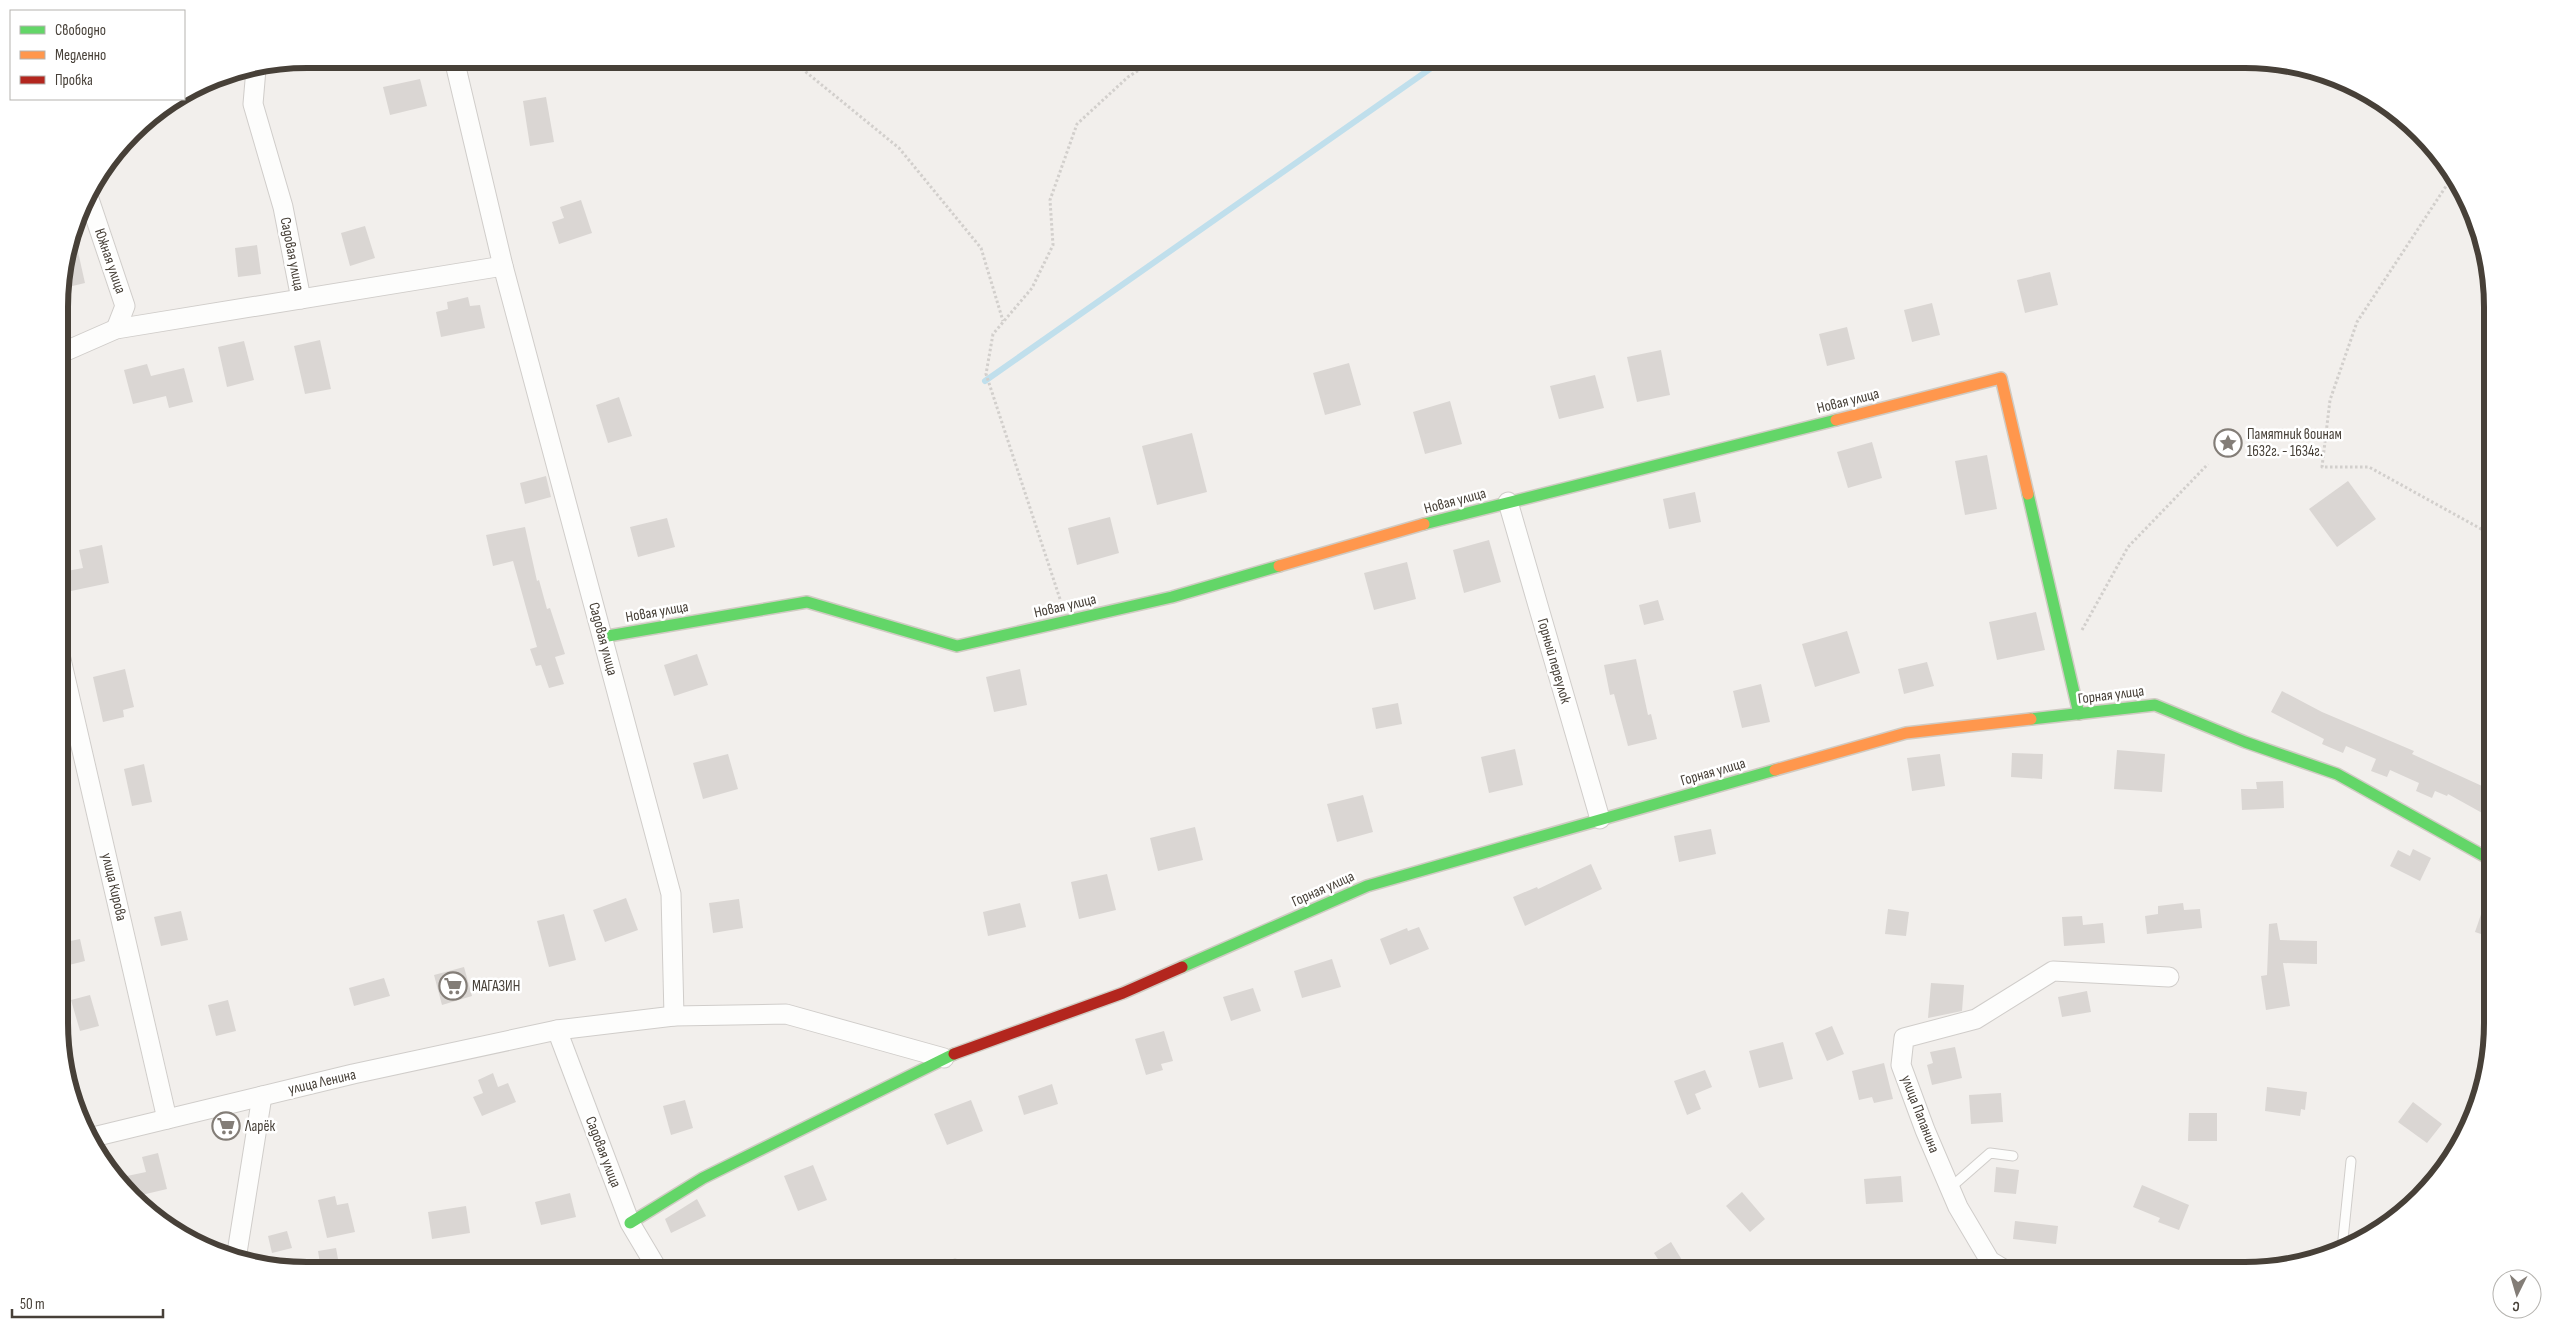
<svg xmlns="http://www.w3.org/2000/svg" width="2552" height="1329" font-family="'Sofia Sans Condensed',sans-serif">
	<rect width="100%" height="100%" fill="#f2efec"/>
	<g fill="none" stroke-linecap="round" stroke-linejoin="round">
		<path stroke="#c0dfec" stroke-width="6" d="M985,381L1444,59"/>
	</g>
	<g fill="#dad6d3">
		<path d="M420,79L427,106L390,115L383,87Z"/>
		<path d="M546,97L554,142L530,146L523,101Z"/>
		<path d="M581,200L592,233L559,244L552,222L564,218L560,207Z"/>
		<path d="M365,226L375,258L350,266L341,233Z"/>
		<path d="M74,234L85,283L60,289L65,267Z"/>
		<path d="M257,245L261,274L238,277L235,248Z"/>
		<path d="M2050,272L2058,305L2025,313L2017,280Z"/>
		<path d="M468,297L470,306L480,305L485,328L441,337L436,312L448,309L447,302Z"/>
		<path d="M1932,303L1940,335L1912,342L1904,310Z"/>
		<path d="M1847,327L1855,359L1827,366L1819,334Z"/>
		<path d="M320,340L331,389L305,394L294,346Z"/>
		<path d="M244,341L254,380L227,387L218,347Z"/>
		<path d="M1661,350L1670,395L1637,402L1627,357Z"/>
		<path d="M1349,363L1361,405L1325,415L1313,373Z"/>
		<path d="M147,364L151,376L184,368L193,402L169,408L166,396L133,404L124,370Z"/>
		<path d="M1595,375L1604,408L1559,419L1550,386Z"/>
		<path d="M619,397L632,436L608,443L596,405Z"/>
		<path d="M1450,401L1462,444L1425,454L1413,412Z"/>
		<path d="M1192,433L1207,492L1157,505L1142,446Z"/>
		<path d="M1872,442L1882,478L1848,488L1837,452Z"/>
		<path d="M1987,455L1997,509L1965,515L1955,461Z"/>
		<path d="M546,476L551,497L525,504L520,483Z"/>
		<path d="M2348,481L2376,519L2337,547L2309,509Z"/>
		<path d="M1695,492L1701,522L1669,529L1663,499Z"/>
		<path d="M1110,517L1119,553L1077,565L1068,528Z"/>
		<path d="M667,518L675,547L638,557L630,527Z"/>
		<path d="M525,527L537,581L539,580L547,609L550,608L565,654L555,657L564,684L549,688L541,665L536,666L530,649L537,647L513,561L493,566L486,535Z"/>
		<path d="M1489,540L1501,582L1464,593L1453,550Z"/>
		<path d="M102,545L109,583L71,591L67,571L83,568L79,550Z"/>
		<path d="M1407,562L1416,599L1374,610L1364,573Z"/>
		<path d="M1658,600L1664,620L1644,625L1639,605Z"/>
		<path d="M2036,612L2045,650L1997,660L1989,622Z"/>
		<path d="M1847,631L1860,673L1815,687L1802,644Z"/>
		<path d="M697,654L708,685L674,696L664,665Z"/>
		<path d="M1636,659L1648,715L1651,714L1657,739L1628,746L1614,694L1610,695L1604,665Z"/>
		<path d="M1927,662L1934,686L1904,694L1898,669Z"/>
		<path d="M125,669L134,707L123,710L124,717L103,722L93,677Z"/>
		<path d="M1020,669L1027,705L994,712L986,677Z"/>
		<path d="M1761,684L1770,722L1742,728L1733,691Z"/>
		<path d="M2282,691L2322,712L2414,751L2412,754L2493,791V819L2448,794L2447,796L2435,791L2432,798L2416,791L2419,783L2390,770L2387,777L2371,771L2376,759L2346,746L2343,753L2322,744L2324,739L2271,712Z"/>
		<path d="M1398,703L1402,724L1376,729L1372,708Z"/>
		<path d="M1515,749L1523,785L1489,793L1481,757Z"/>
		<path d="M2117,750L2165,754L2162,792L2114,789Z"/>
		<path d="M2012,753L2043,754L2042,779L2011,777Z"/>
		<path d="M728,754L738,789L703,799L693,763Z"/>
		<path d="M1940,754L1945,786L1912,791L1907,758Z"/>
		<path d="M144,764L152,802L132,806L124,769Z"/>
		<path d="M2283,781L2284,808L2242,810L2241,789H2257L2256,782Z"/>
		<path d="M1363,795L1373,832L1337,842L1327,804Z"/>
		<path d="M1195,827L1203,860L1158,871L1150,838Z"/>
		<path d="M1711,829L1716,854L1679,862L1674,836Z"/>
		<path d="M2413,849L2431,858L2420,881L2390,866L2398,850L2410,856Z"/>
		<path d="M1591,864L1602,889L1525,926L1513,897L1537,887L1538,889Z"/>
		<path d="M1107,874L1116,910L1079,919L1071,882Z"/>
		<path d="M2490,888H2493V938L2475,932Z"/>
		<path d="M626,898L638,930L605,942L593,910Z"/>
		<path d="M739,899L743,928L713,933L709,903Z"/>
		<path d="M1020,903L1026,927L988,936L983,912Z"/>
		<path d="M2183,903L2184,910L2200,909L2202,928L2147,934L2145,916L2158,914V906Z"/>
		<path d="M1888,909L1909,912L1906,936L1885,934Z"/>
		<path d="M181,911L188,940L161,946L154,917Z"/>
		<path d="M564,914L576,960L549,967L537,921Z"/>
		<path d="M2082,916L2083,925L2103,923L2105,943L2064,946L2062,917Z"/>
		<path d="M2277,923L2280,940L2317,941V964L2283,963L2290,1006L2266,1010L2261,976L2267,975L2269,924Z"/>
		<path d="M1419,927L1429,949L1390,965L1380,939L1407,928L1408,931Z"/>
		<path d="M80,939L85,961L61,967V943Z"/>
		<path d="M1332,959L1341,987L1302,998L1294,971Z"/>
		<path d="M464,967L472,996L442,1005L434,975Z"/>
		<path d="M384,978L390,996L354,1006L349,988Z"/>
		<path d="M1931,983L1964,985L1962,1011L1928,1018Z"/>
		<path d="M1253,988L1261,1011L1231,1021L1223,997Z"/>
		<path d="M2087,991L2091,1012L2062,1017L2058,997Z"/>
		<path d="M90,995L99,1026L80,1031L71,1000Z"/>
		<path d="M228,1000L236,1031L216,1036L208,1005Z"/>
		<path d="M1832,1026L1844,1054L1827,1061L1815,1033Z"/>
		<path d="M1164,1031L1173,1061L1161,1064L1163,1070L1146,1075L1135,1039Z"/>
		<path d="M1783,1042L1793,1079L1759,1088L1749,1051Z"/>
		<path d="M1955,1047L1962,1078L1932,1085L1927,1065L1933,1063L1930,1052Z"/>
		<path d="M1884,1063L1893,1099L1874,1103L1872,1097L1859,1100L1852,1071Z"/>
		<path d="M1705,1070L1712,1087L1695,1094L1701,1109L1687,1115L1674,1081Z"/>
		<path d="M493,1073L498,1087L508,1083L516,1102L482,1116L473,1097L483,1093L478,1080Z"/>
		<path d="M1052,1084L1058,1104L1024,1115L1018,1096Z"/>
		<path d="M2267,1087L2307,1092L2305,1110L2301,1109L2300,1116L2265,1111Z"/>
		<path d="M2001,1093L2003,1122L1971,1124L1969,1095Z"/>
		<path d="M685,1100L693,1128L671,1135L663,1106Z"/>
		<path d="M971,1100L983,1131L947,1145L934,1114Z"/>
		<path d="M2413,1102L2442,1124L2427,1143L2398,1122Z"/>
		<path d="M2189,1113H2217V1141H2188Z"/>
		<path d="M158,1153L167,1189L133,1197L127,1176L146,1172L142,1157Z"/>
		<path d="M813,1165L827,1200L798,1211L784,1176Z"/>
		<path d="M1996,1167L2019,1170L2016,1194L1994,1192Z"/>
		<path d="M1901,1176L1903,1202L1866,1204L1864,1179Z"/>
		<path d="M2142,1185L2189,1205L2179,1230L2158,1222L2160,1218L2133,1207Z"/>
		<path d="M1742,1192L1765,1219L1750,1232L1726,1206Z"/>
		<path d="M570,1193L576,1217L541,1225L535,1202Z"/>
		<path d="M335,1196L337,1205L348,1203L355,1232L327,1238L318,1200Z"/>
		<path d="M697,1199L706,1216L671,1233L665,1219Z"/>
		<path d="M466,1206L470,1233L432,1239L428,1212Z"/>
		<path d="M2015,1221L2058,1226L2056,1244L2013,1239Z"/>
		<path d="M287,1231L292,1248L272,1253L268,1236Z"/>
		<path d="M1671,1242L1688,1270H1665L1654,1253Z"/>
		<path d="M336,1248L340,1270H321L318,1251Z"/>
	</g>
	<g fill="none" stroke-linecap="round" stroke-linejoin="round">
		<g stroke="#d0cdca" stroke-width="11">
			<g id="lane">
				<path d="M1950,1188L1990,1153L2013,1156"/>
				<path d="M2342,1249L2351,1161"/>
				<path d="M941,1270L955,1264L957,1270"/>
			</g>
		</g>
		<g stroke="#d0cdca" stroke-width="21">
			<g id="street">
				<path d="M454,59L503,266L671,894L674,1016"/>
				<path d="M256,69L253,104L283,207L301,299"/>
				<path d="M87,193L125,306L116,329"/>
				<path d="M59,354L116,329L503,266"/>
				<path d="M1508,502L1600,819"/>
				<path d="M60,655L167,1119"/>
				<path d="M557,1030L630,1223L658,1270"/>
				<path d="M89,1138L353,1074L557,1030L674,1016L786,1014L944,1058"/>
				<path d="M236,1259L262,1096"/>
				<path d="M2005,1270L1990,1261L1958,1207L1925,1130L1901,1065L1904,1038L1976,1019L2053,971L2169,977"/>
			</g>
		</g>
		<g stroke="#d0cbc3" stroke-width="14">
			<g id="fast">
				<path d="M2028,494L2079,714"/>
				<path d="M1424,524L1836,420"/>
				<path d="M602,637L807,602L957,646L1172,597L1279,566"/>
				<path d="M2031,719L2155,705L2245,742L2337,774L2493,861"/>
				<path d="M1182,967L1367,886L1775,770"/>
				<path d="M630,1223L703,1178L954,1054"/>
			</g>
		</g>
		<g stroke="#d0cbc3" stroke-width="14">
			<g id="slow">
				<path d="M1836,420L2001,378L2028,494"/>
				<path d="M1279,566L1424,524"/>
				<path d="M1775,770L1906,733L2031,719"/>
			</g>
		</g>
		<g stroke="#d0cbc3" stroke-width="14">
			<path id="jam" d="M954,1054L1123,993L1182,967"/>
		</g>
		<g stroke="#d2cfcc" stroke-width="3" stroke-dasharray="2.5 2.5" stroke-linecap="butt">
			<path d="M790,59L899,148L981,248L1003,321"/>
			<path d="M2454,174L2357,322L2330,400L2322,467H2369L2492,535"/>
			<path d="M1060,599L986,374L993,334L1032,288L1053,245L1050,200L1077,124L1128,77L1156,59"/>
			<path d="M2082,630L2128,547L2208,464"/>
		</g>
		<use href="#lane" stroke="#fdfdfc" stroke-width="9"/>
		<use href="#street" stroke="#fdfdfc" stroke-width="19"/>
		<use href="#fast" stroke="#63d668" stroke-width="11"/>
		<use href="#slow" stroke="#ff974d" stroke-width="11"/>
		<use href="#jam" stroke="#b3261e" stroke-width="11"/>
	</g>
	<defs>
		<g id="sight-ring" transform="scale(1.4375)"><circle r="9.5" fill="#fff" stroke="#837d77" stroke-width="1.5"/><path d="M0-6L1.8-2.2L6-1.7L2.9 1.2L3.7 5.4L0 3.3L-3.7 5.4L-2.9 1.2L-6-1.7L-1.8-2.2Z" fill="#837d77"/></g>
		<g id="supermarket-ring" transform="scale(1.4375)"><circle r="9.5" fill="#fff" stroke="#837d77" stroke-width="1.5"/><path d="M-6-5.5h2.5l.6 2H6L4.5 2H-2.5L-4.4-4H-6ZM-1.5 3.2a1.3 1.3 0 1 0 .1 0ZM3 3.2a1.3 1.3 0 1 0 .1 0Z" fill="#837d77"/></g>
	</defs>
	<g fill-rule="evenodd">
		<use href="#sight-ring" x="2228" y="443"/>
		<use href="#supermarket-ring" x="453" y="986"/>
		<use href="#supermarket-ring" x="226" y="1126"/>
	</g>
	<g text-anchor="middle" dominant-baseline="central" stroke-width="5" stroke-linejoin="round" paint-order="stroke">
		<g font-size="15" fill="#474038" stroke="#fff">
			<text transform="translate(292 254) rotate(79)">Садовая улица</text>
			<text transform="translate(110 261) rotate(71)">Южная улица</text>
			<text transform="translate(1848 401) rotate(-14)">Новая улица</text>
			<text transform="translate(1455 501) rotate(-15)">Новая улица</text>
			<text transform="translate(1065 606) rotate(-13)">Новая улица</text>
			<text transform="translate(657 612) rotate(-10)">Новая улица</text>
			<text transform="translate(603 639) rotate(75)">Садовая улица</text>
			<text transform="translate(1554 661) rotate(74)">Горный переулок</text>
			<text transform="translate(2111 695) rotate(-7)">Горная улица</text>
			<text transform="translate(1713 772) rotate(-16)">Горная улица</text>
			<text transform="translate(114 887) rotate(77)">улица Кирова</text>
			<text transform="translate(1323 889) rotate(-24)">Горная улица</text>
			<text transform="translate(322 1082) rotate(-13)">улица Ленина</text>
			<text transform="translate(1920 1114) rotate(69)">улица Папанина</text>
			<text transform="translate(603 1152) rotate(69)">Садовая улица</text>
		</g>
		<g font-size="15" fill="#474038" stroke="#fff" text-anchor="start">
			<text x="2247" y="434">Памятник воинам<tspan x="2247" dy="17">1632г. - 1634г.</tspan></text>
			<text x="472" y="986">МАГАЗИН</text>
			<text x="245" y="1126">Ларёк</text>
		</g>
	</g>
	<path d="M0 0H2552V1329H0ZM307 68H2245A239 239 0 0 1 2484 307V1023A239 239 0 0 1 2245 1262H307A239 239 0 0 1 68 1023V307A239 239 0 0 1 307 68Z" fill="#fff" fill-rule="evenodd"/>
	<path fill="none" stroke="#474038" stroke-width="6" d="M307 68H2245A239 239 0 0 1 2484 307V1023A239 239 0 0 1 2245 1262H307A239 239 0 0 1 68 1023V307A239 239 0 0 1 307 68Z"/>
	<rect x="10" y="10" width="175" height="90" fill="#ffffff" stroke="#b5b3af"/>
	<rect x="20" y="26" width="25" height="8" fill="#63d668" stroke="#b5b3af"/>
	<text x="55" y="35" font-size="15" fill="#474038">Свободно</text>
	<rect x="20" y="51" width="25" height="8" fill="#ff974d" stroke="#b5b3af"/>
	<text x="55" y="60" font-size="15" fill="#474038">Медленно</text>
	<rect x="20" y="76" width="25" height="8" fill="#b3261e" stroke="#b5b3af"/>
	<text x="55" y="85" font-size="15" fill="#474038">Пробка</text>
	<g transform="translate(2517 1294) rotate(185)"><circle r="24" fill="#ffffff" stroke="#b5b3af"/>
	<path d="M0-4L9 19L0 12L-9 19Z" fill="#837d77"/>
	<text y="-8" font-size="14" font-weight="bold" text-anchor="middle" fill="#474038">С</text>
	</g>
	<path d="M12 1309v8h151v-8" fill="none" stroke="#474038" stroke-width="2.5"/>
	<text x="20" y="1309" font-size="15" fill="#474038" stroke="#ffffff" stroke-width="4" paint-order="stroke">50 m</text>
</svg>
